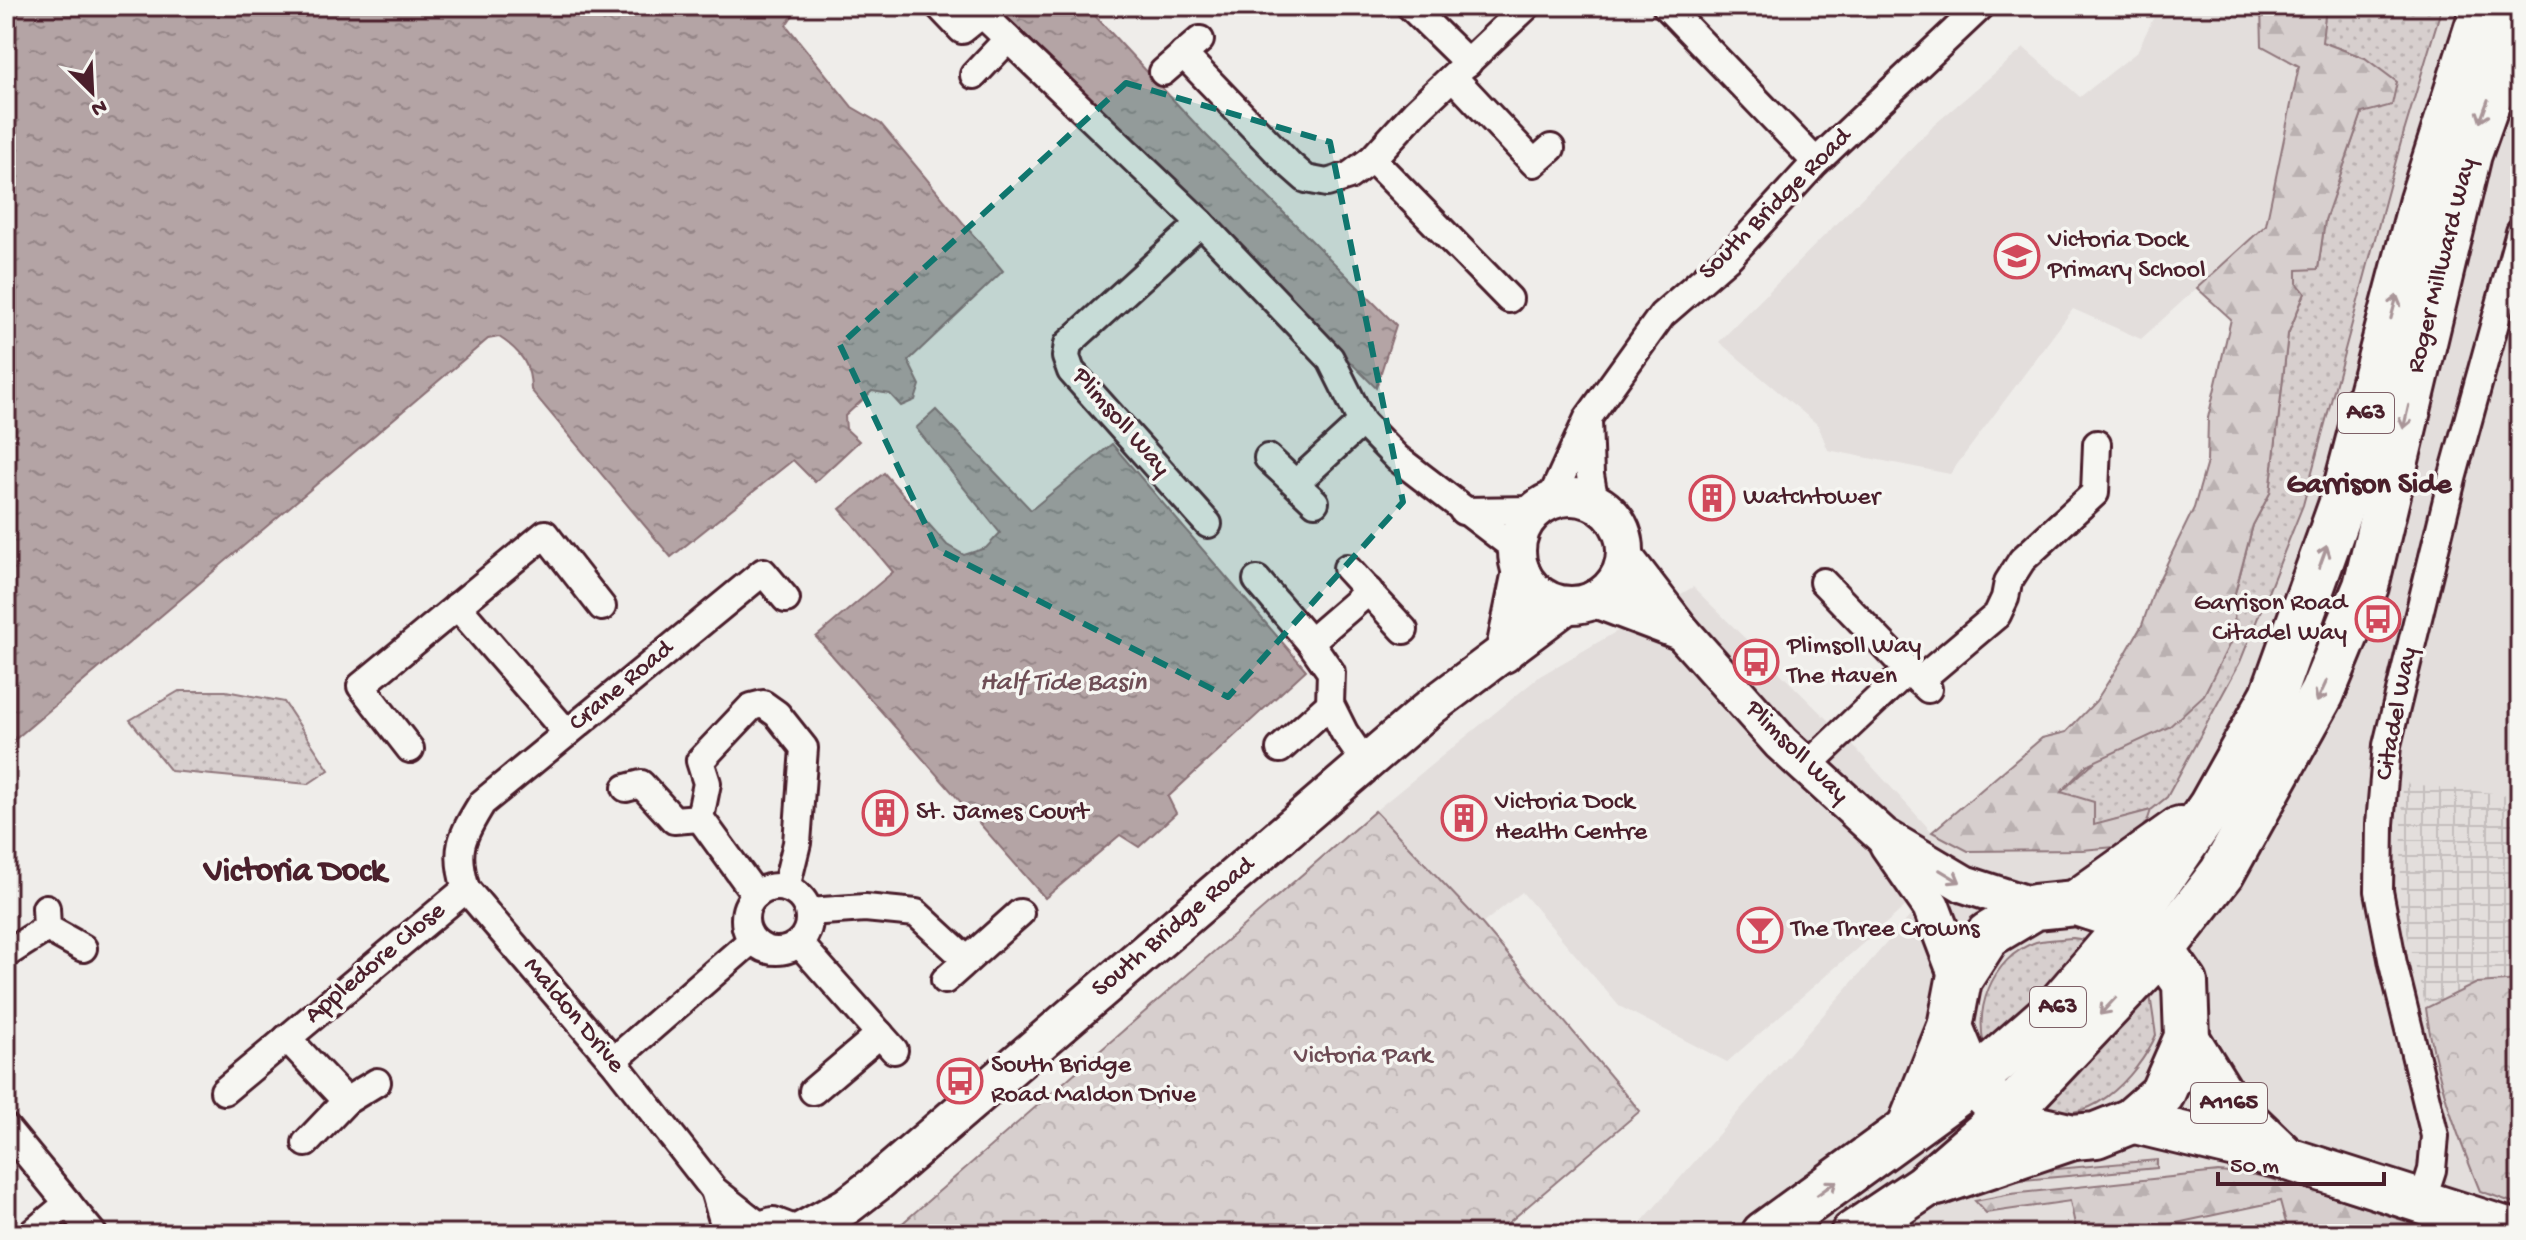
<svg xmlns="http://www.w3.org/2000/svg" width="2526" height="1240" font-family="'Gochi Hand',sans-serif">
	<defs>
		<pattern id="industrial-grid" width="8" height="8" patternUnits="userSpaceOnUse" patternTransform="scale(2)"><rect width="8" height="8" fill="#e3dedc"/><path d="M0 4h8M4 0v8" fill="none" stroke="#c4bebd"/></pattern>
		<pattern id="grass-dots" width="8" height="8" patternUnits="userSpaceOnUse" patternTransform="scale(2)"><rect width="8" height="8" fill="#d7cfce"/><path d="M2 2h.1M6 6h.1" fill="none" stroke="#bab1b1" stroke-width="1.8" stroke-linecap="round"/></pattern>
		<pattern id="forest-firs" width="22" height="20" patternUnits="userSpaceOnUse" patternTransform="scale(2)"><rect width="22" height="20" fill="#d7cfce"/><path d="M5 1l3.5 6h-7zM16 11l3.5 6h-7z" fill="#bab1b1"/></pattern>
		<pattern id="park-crowns" width="20" height="18" patternUnits="userSpaceOnUse" patternTransform="scale(2)"><rect width="20" height="18" fill="#d7cfce"/><path d="M2 6a3 3 0 1 1 6 0M12 15a3 3 0 1 1 6 0" fill="none" stroke="#bab1b1"/></pattern>
		<pattern id="water-ripples" width="26" height="14" patternUnits="userSpaceOnUse" patternTransform="scale(2)"><rect width="26" height="14" fill="#b4a4a5"/><path d="M2 4q2-2 4 0t4 0M15 11q2-2 4 0t4 0" fill="none" stroke="#948587"/></pattern>
	</defs>
	<rect width="100%" height="100%" fill="#efedea"/>
	<filter id="ink" filterUnits="userSpaceOnUse"><feTurbulence type="fractalNoise" baseFrequency=".0125" numOctaves="2"/><feDisplacementMap in="SourceGraphic" scale="16" xChannelSelector="R" yChannelSelector="G"/><feConvolveMatrix kernelMatrix="1 2 1 2 8 2 1 2 1" color-interpolation-filters="sRGB"/></filter>
	<g filter="url(#ink)">
		<g fill="#e3dedc">
			<path d="M2159,6H2261L2262,46L2299,65L2266,225L2141,339L2073,309L1950,474L1828,450L1818,425L1719,342L1934,125L2024,48L2080,97L2137,52Z"/>
			<path d="M2442,6H2520V1234H1631L1962,857L1727,1062L1619,1006L1522,892L1482,924L1375,811L1540,676L1693,587L1847,739L1932,832L1968,851L2082,850L2126,846L2147,822L2151,810L2167,797L2240,662L2303,505L2401,142Z"/>
		</g>
		<path fill="url(#industrial-grid)" d="M2403,783L2520,796V980L2477,983L2426,1008L2400,905Z"/>
		<g fill="url(#grass-dots)" stroke="#90777c" stroke-width="2">
			<path d="M2326,6H2442L2401,142L2303,505L2240,662L2167,797L2151,810L2093,826L2061,792L2233,635L2235,593L2253,525L2270,493L2288,334L2305,293L2297,283V269H2318L2325,220L2362,113L2365,58L2321,42Z"/>
			<path d="M179,691H226L284,702L329,770L308,784L171,771L130,720Z"/>
			<path d="M2073,938L2093,941L1988,1056C1970,1015 1991,957 2036,942C2047,939 2061,939 2073,938Z"/>
			<path d="M2149,988L2156,1035C2139,1074 2082,1139 2036,1101Z"/>
			<path d="M2157,1160V1168L2012,1181L2011,1173Z"/>
		</g>
		<g fill="url(#forest-firs)" stroke="#90777c" stroke-width="2">
			<path d="M2261,6H2326L2322,42L2365,58L2397,82L2392,105L2362,113L2325,220L2318,269L2297,270V283L2305,293L2288,334L2270,493L2253,525L2235,593L2234,635L2204,695L2169,727L2087,765L2061,792L2094,802V825L2151,810L2147,822L2126,846L2082,850L1968,851L1932,832L2042,738L2066,732L2096,701L2122,660L2142,625L2155,588L2194,508L2207,462L2208,418L2231,319L2197,288L2266,225L2299,66L2262,46Z"/>
			<path d="M2218,1172L2256,1175L2309,1189L2444,1234H2289L2280,1201L2125,1234H2077L2070,1201L1986,1213L1975,1201L2011,1194Z"/>
		</g>
		<g fill="url(#park-crowns)" stroke="#90777c" stroke-width="2">
			<path d="M1375,811L1482,924L1640,1111L1495,1234H890Z"/>
			<path d="M2520,980V1205L2480,1191C2456,1132 2434,1072 2426,1008L2477,983Z"/>
		</g>
		<g fill="url(#water-ripples)" stroke="#8a6f74" stroke-width="2">
			<path d="M6,6H799L786,25L852,107L881,124L1003,271L908,361L920,385L915,400L901,406L890,394L872,391L845,416L846,429L859,441L815,482L793,460L671,557L531,390C531,365 521,351 499,337L488,339L6,747Z"/>
			<path d="M996,6H1086L1203,132L1396,325L1376,388Z"/>
			<path d="M936,410L1031,510L1112,444L1306,670L1168,797L1176,813L1139,847L1120,835L1045,898L816,637L893,572L840,509L884,473L947,545L964,555L986,548L1000,533L916,428Z"/>
		</g>
		<g fill="none" stroke-linecap="round" stroke-linejoin="round">
			<g stroke="#4a1f2b" stroke-width="32">
				<g id="street">
					<path d="M939,6L962,30L982,14L1201,223L1330,358L1362,422L1397,458L1517,550"/>
					<path d="M1410,6L1468,63"/>
					<path d="M1666,6L1816,162"/>
					<path d="M1183,54L1289,164L1306,179L1327,183L1349,176L1372,159L1415,112L1527,6"/>
					<path d="M1163,72L1200,40"/>
					<path d="M974,75L1007,40"/>
					<path d="M1454,78L1534,163L1551,148"/>
					<path d="M1372,159L1509,299"/>
					<path d="M1201,223L1068,344L1066,357L1071,371L1208,524"/>
					<path d="M1588,421L1590,475L1595,503"/>
					<path d="M1268,458L1315,502"/>
					<path d="M1296,483L1362,422"/>
					<path d="M1550,501L1588,418L1662,315L1730,256L1816,162L1981,6"/>
					<path d="M1463,511L1535,510"/>
					<path d="M1347,568L1404,630"/>
					<path d="M1257,580L1310,642L1331,672L1330,704L1344,732L1366,764"/>
					<path d="M1823,582L1908,670"/>
					<path d="M457,606L567,733"/>
					<path d="M1310,642L1369,591"/>
					<path d="M1919,681L1997,615L2005,598L2008,582L2022,560L2095,493L2097,444"/>
					<path d="M410,749L361,686L545,534L602,607"/>
					<path d="M1280,749L1330,704"/>
					<path d="M1806,767L1908,670L1928,689"/>
					<path d="M626,788L641,784L674,820L700,818"/>
					<circle cx="777" cy="919" r="32"/>
					<path d="M756,895L700,818L707,783L700,761L751,707L763,704L777,714L804,748L797,843L786,888"/>
					<path d="M46,908L47,928L83,948"/>
					<path d="M809,912L865,908L916,913L967,960"/>
					<path d="M799,943L894,1050"/>
					<path d="M6,954L47,928"/>
					<path d="M945,980L1020,913"/>
					<path d="M287,1038L346,1101"/>
					<path d="M613,1061L752,940"/>
					<path d="M224,1091L466,889"/>
					<path d="M813,1091L880,1034"/>
					<path d="M6,1128L93,1234"/>
					<path d="M306,1143L346,1101L377,1082"/>
					<path d="M714,1190L727,1234"/>
					<path d="M2422,1201L2432,1170L2435,1136L2393,964L2379,891L2380,824L2387,745L2453,475L2520,232"/>
					<path d="M761,1227L714,1190L613,1061L466,889C454,850 461,837 482,803L763,572L786,599"/>
					<path d="M31,1234L68,1203"/>
				</g>
			</g>
			<g stroke="#4a1f2b" stroke-width="42">
				<g id="secondary">
					<circle cx="1571" cy="551" r="54"/>
					<path d="M1625,558L1682,632L1781,743L1883,836L1964,884L2035,907"/>
					<path d="M1595,599L1682,632"/>
					<path d="M1504,654L1521,571"/>
					<path d="M1888,844L1931,906L1959,980"/>
					<path d="M748,1234L773,1226L794,1234"/>
					<path d="M796,1234L847,1206L878,1182L1432,706L1567,605"/>
				</g>
			</g>
			<g stroke="#4a1f2b" stroke-width="48">
				<g id="primary">
					<path d="M2187,1037L2226,1100L2285,1157"/>
					<path d="M2131,1121L2285,1158L2520,1233"/>
				</g>
			</g>
			<g stroke="#4a1f2b" stroke-width="50">
				<g id="highway">
					<path d="M2076,903L2180,829"/>
					<path d="M1910,1126L1950,1027L1959,980L1988,935L2035,907L2076,903L2132,921L2162,950L2185,983L2187,1037L2162,1094L2131,1121L2096,1135L2073,1137L2029,1127L2006,1115L1973,1082L1950,1027"/>
					<path d="M1937,1183L2073,1137"/>
					<path d="M1764,1234L1973,1082L2056,1009L2132,921L2211,806L2273,695L2342,503L2422,200L2484,6"/>
					<path d="M1853,1234L1923,1187L2006,1115L2162,950L2222,873L2322,693L2366,586L2469,154L2520,11"/>
				</g>
			</g>
			<use href="#street" stroke="#f6f6f2" stroke-width="26"/>
			<use href="#secondary" stroke="#f6f6f2" stroke-width="36"/>
			<use href="#primary" stroke="#f6f6f2" stroke-width="42"/>
			<use href="#highway" stroke="#f6f6f2" stroke-width="44"/>
		</g>
		<defs><path id="oneway-shaft" d="M-6 0H5M1.5-3L5.5 0L1.5 3" fill="none" stroke-width="1.6" stroke-linecap="round" stroke-linejoin="round" transform="scale(2)"/></defs>
		<g stroke="#a99598">
			<use href="#oneway-shaft" transform="translate(2484 111) rotate(110)"/>
			<use href="#oneway-shaft" transform="translate(2394 307) rotate(-75)"/>
			<use href="#oneway-shaft" transform="translate(2406 417) rotate(103)"/>
			<use href="#oneway-shaft" transform="translate(2323 557) rotate(-70)"/>
			<use href="#oneway-shaft" transform="translate(2322 691) rotate(115)"/>
			<use href="#oneway-shaft" transform="translate(1950 876) rotate(31)"/>
			<use href="#oneway-shaft" transform="translate(2108 1006) rotate(133)"/>
			<use href="#oneway-shaft" transform="translate(1827 1188) rotate(-36)"/>
		</g>
	</g>
	<path fill="#0f766e" fill-opacity="0.2" stroke="#0f766e" stroke-width="6" stroke-dasharray="16 10" stroke-linejoin="round" d="M1126,83L1330,142L1403,502L1228,697L937,549L840,345Z"/>
	<defs>
		<g id="school-ring" transform="scale(2.3)"><circle r="9.5" fill="#f6f6f2" stroke="#d1495b" stroke-width="1.5"/><path d="M0-5L7-2L0 1L-7-2ZM-4 1L0 2.5L4 1V4Q0 6-4 4Z" fill="#d1495b"/></g>
		<g id="building-ring" transform="scale(2.3)"><circle r="9.5" fill="#f6f6f2" stroke="#d1495b" stroke-width="1.5"/><path d="M-4-6H4V6H1V3H-1V6H-4ZM-2.5-4.3h1.7v1.8h-1.7ZM.8-4.3h1.7v1.8H.8ZM-2.5-1h1.7V.8h-1.7ZM.8-1h1.7V.8H.8Z" fill="#d1495b"/></g>
		<g id="bus-ring" transform="scale(2.3)"><circle r="9.5" fill="#f6f6f2" stroke="#d1495b" stroke-width="1.5"/><path d="M-5-6H5V4H4V6H2V4H-2V6H-4V4H-5ZM-3.5-4V0h7V-4ZM-3.5 1.2v1.5H-2V1.2ZM2 1.2v1.5H3.5V1.2Z" fill="#d1495b"/></g>
		<g id="bar-ring" transform="scale(2.3)"><circle r="9.5" fill="#f6f6f2" stroke="#d1495b" stroke-width="1.5"/><path d="M-6-5H6L.8 .8V4.5H3.5V6h-7V4.5H-.8V.8Z" fill="#d1495b"/></g>
	</defs>
	<g fill-rule="evenodd">
		<use href="#school-ring" x="2017" y="256"/>
		<use href="#building-ring" x="1712" y="498"/>
		<use href="#bus-ring" x="2378" y="619"/>
		<use href="#bus-ring" x="1756" y="662"/>
		<use href="#building-ring" x="885" y="813"/>
		<use href="#building-ring" x="1464" y="818"/>
		<use href="#bar-ring" x="1760" y="930"/>
		<use href="#bus-ring" x="960" y="1081"/>
	</g>
	<g text-anchor="middle" dominant-baseline="central" stroke-width="7" stroke-linejoin="round" paint-order="stroke">
		<g fill="#f6f6f2" stroke="#7e6067" stroke-width="2">
			<rect x="2338" y="393" width="56" height="40" rx="6"/>
			<rect x="2030" y="987" width="56" height="40" rx="6"/>
			<rect x="2191" y="1083" width="76" height="40" rx="6"/>
		</g>
		<g font-size="24" font-weight="bold" fill="#4a1f2b">
			<text x="2366" y="413">A63</text>
			<text x="2058" y="1007">A63</text>
			<text x="2229" y="1103">A1165</text>
		</g>
		<g font-size="26" fill="#4a1f2b" stroke="#f6f6f2">
			<text transform="translate(1776 205) rotate(-45)">South Bridge Road</text>
			<text transform="translate(2443 266) rotate(-76)">Roger Millward Way</text>
			<text transform="translate(1120 423) rotate(49)">Plimsoll Way</text>
			<text transform="translate(622 687) rotate(-40)">Crane Road</text>
			<text transform="translate(2398 714) rotate(-79)">Citadel Way</text>
			<text transform="translate(1796 753) rotate(45)">Plimsoll Way</text>
			<text transform="translate(1174 928) rotate(-40)">South Bridge Road</text>
			<text transform="translate(376 964) rotate(-40)">Appledore Close</text>
			<text transform="translate(573 1016) rotate(50)">Maldon Drive</text>
		</g>
		<g font-size="26" fill="#4a1f2b" stroke="#f6f6f2" text-anchor="start">
			<text x="2048" y="241">Victoria Dock<tspan x="2048" dy="30">Primary School</tspan></text>
			<text x="1743" y="498">Watchtower</text>
			<text x="2347" y="604" text-anchor="end">Garrison Road<tspan x="2347" dy="30">Citadel Way</tspan></text>
			<text x="1787" y="647">Plimsoll Way<tspan x="1787" dy="30">The Haven</tspan></text>
			<text x="1495" y="803">Victoria Dock<tspan x="1495" dy="30">Health Centre</tspan></text>
			<text x="916" y="813">St. James Court</text>
			<text x="1791" y="930">The Three Crowns</text>
			<text x="991" y="1066">South Bridge<tspan x="991" dy="30">Road Maldon Drive</tspan></text>
		</g>
		<g font-size="26" fill="#6d4b54" stroke="#f6f6f2">
			<text x="1363" y="1057">Victoria Park</text>
		</g>
		<g font-size="28" font-style="italic" fill="#6f4e56" stroke="#f6f6f2">
			<text x="1063" y="683">Half Tide Basin</text>
		</g>
		<g font-size="30" font-weight="bold" fill="#4a1f2b" stroke="#f6f6f2">
			<text x="2369" y="486">Garrison Side</text>
		</g>
		<g font-size="34" font-weight="bold" fill="#4a1f2b" stroke="#f6f6f2">
			<text x="295" y="873">Victoria Dock</text>
		</g>
	</g>
	<rect width="2526" height="1240" fill="none" stroke="#f6f6f2" stroke-width="32"/>
	<rect x="16" y="16" width="2494" height="1208" fill="none" stroke="#4a1f2b" stroke-width="3" filter="url(#ink)"/>
	<g transform="translate(92 92) rotate(156)" stroke="#f6f6f2" stroke-width="6" paint-order="stroke">
	<path d="M0-6L14 30L0 20L-14 30Z" fill="#4a1f2b"/>
	<text y="-12" font-size="22" font-weight="bold" text-anchor="middle" fill="#4a1f2b">N</text>
	</g>
	<path d="M2218 1172v12h166v-12" fill="none" stroke="#4a1f2b" stroke-width="4"/>
	<text x="2230" y="1172" font-size="24" fill="#4a1f2b" stroke="#f6f6f2" stroke-width="6" paint-order="stroke">50 m</text>
</svg>
